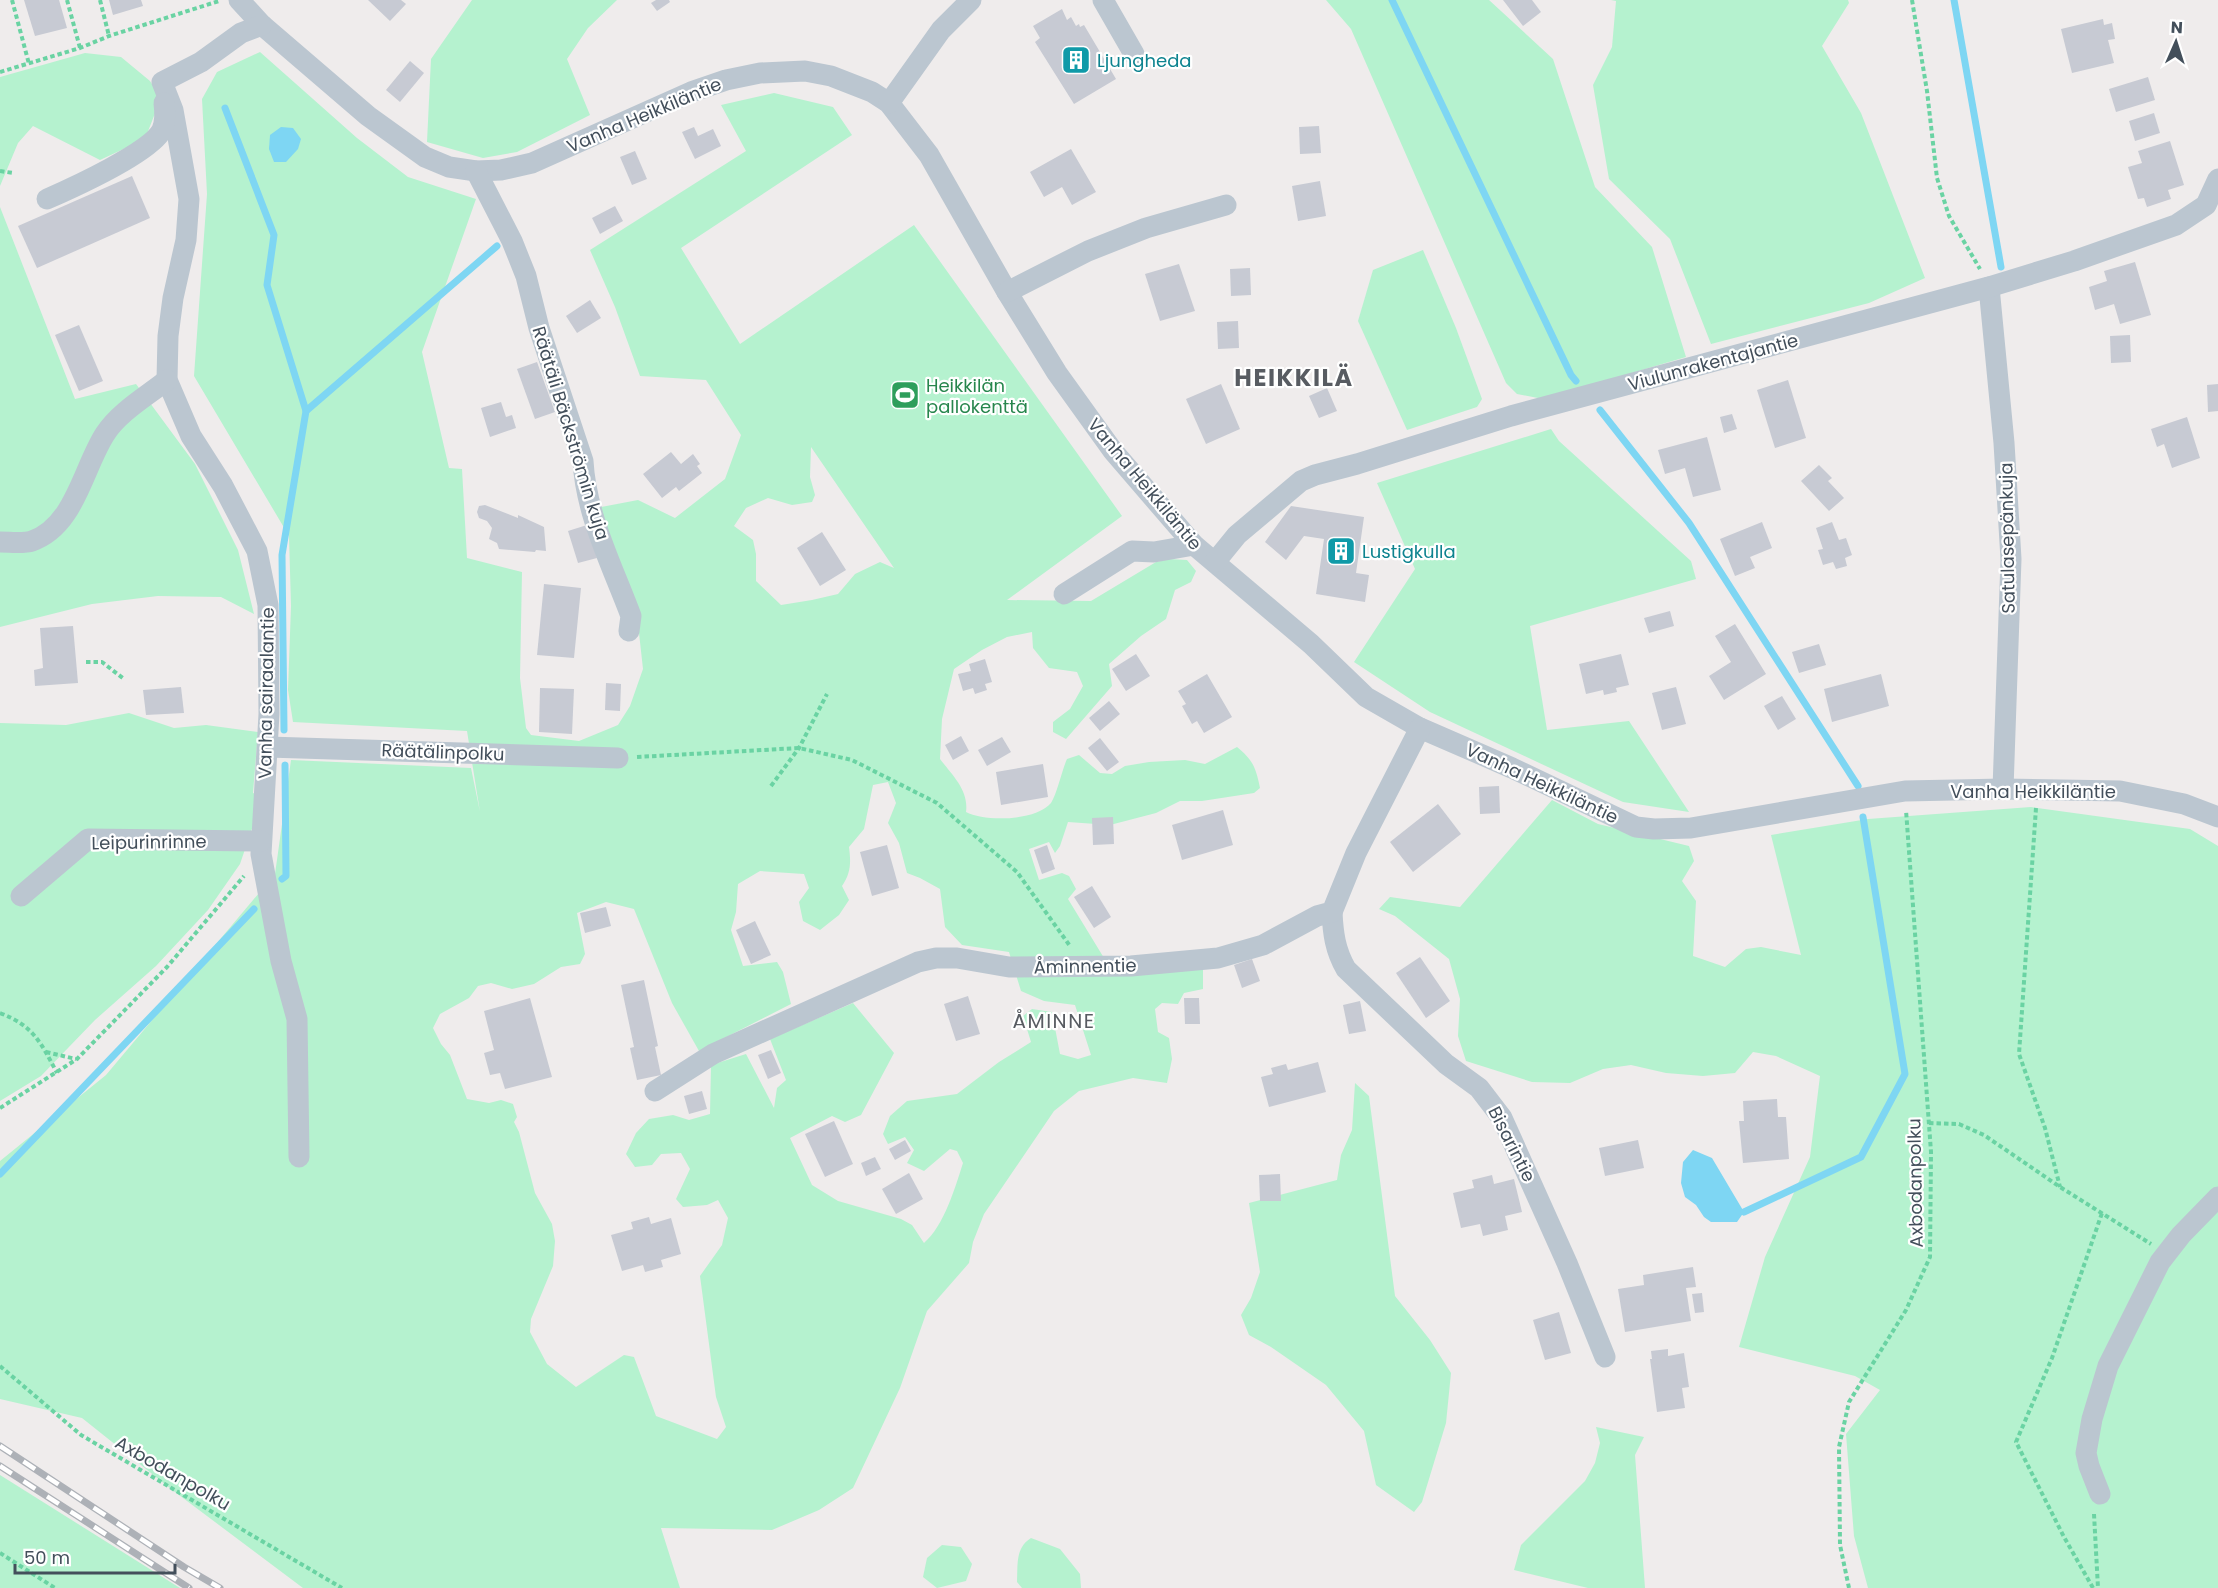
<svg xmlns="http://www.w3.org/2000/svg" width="2218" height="1588" font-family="Poppins,sans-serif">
	<rect width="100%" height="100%" fill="#efecec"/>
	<g fill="#b5f2cf" fill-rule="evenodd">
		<path d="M472,0H617L588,28L567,59L590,115L517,152L483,158L427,142L431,59Z"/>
		<path d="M1326,0H1489L1553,59L1595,187L1652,247L1686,357L1543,399L1517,394L1506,383L1351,29Z"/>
		<path d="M1611,0H1848L1849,3L1822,46L1861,113L1925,278L1869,303L1711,344L1670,239L1609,179L1593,85L1612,47L1616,1Z"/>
		<path d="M260,52L357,138L408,177L476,199L422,352L449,468L462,469L467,558L522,572L520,678L526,728L531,735L579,741L618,725L630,706L643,669L637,615L596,508L638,500L675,518L725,479L741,435L706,380L640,376L615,307L590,250L746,151L721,105L774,93L833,107L852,135L681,248L740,344L914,225L1122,516L1007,600L1091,601L1156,562L1169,559L1187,560L1196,571L1191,582L1175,590L1166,619L1141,636L1109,664L1112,686L1066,739L1053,732V722L1070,709L1083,686L1077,672L1049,668L1033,648L1032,632L1007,637L982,650L954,669L942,719L940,759C952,775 969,790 966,812C985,822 1036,821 1051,803C1057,794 1062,770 1067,759L1079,755L1100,773L1112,774L1125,766L1149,762L1185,760L1205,764L1237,747C1253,760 1256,768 1260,788L1254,793L1202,801H1180L1156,813L1110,825L1068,822L1060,846L1055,853L1049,842L1029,849L1039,880L1062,873L1069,876L1076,889L1068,899L1104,958L1203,966V989L1184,993L1178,1004L1162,1003L1155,1009L1158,1032L1169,1038L1172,1059L1167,1083L1133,1078L1079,1091L1054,1111L984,1214L973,1242L969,1263L927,1311L900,1388L853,1488L819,1510L772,1530L661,1528L680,1588H303L171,1489L82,1418L0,1399V1161L106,1075L275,874L291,760L471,768L480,812L467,731L293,722L288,690L291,606L289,536L194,376L207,194L202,99L217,72ZM811,447L894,568L880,562L855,574L838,594L812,600L781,605L756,581V554L753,540L734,526L746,508L768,498L792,505L812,502L815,495L810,477ZM888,782L896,803L888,823L899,843L907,873L920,878L940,889L945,927L962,945L1009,952L1021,991L1044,1001L1075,1005L1091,1055L1078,1059L1060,1054L1052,1012L1032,1009L1023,1016L1031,1042L999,1062L957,1094L907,1101L890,1116L883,1134L888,1144L905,1137L914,1150L907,1163L924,1171L950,1149L957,1151L963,1163C955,1188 944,1226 924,1243L912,1225L901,1219L838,1201L812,1185L790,1138L832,1116L845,1122L861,1115L894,1053L853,1003L770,1039L786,1080L777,1088L774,1108L746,1054L711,1065L710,1114L689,1120L673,1115L649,1119L636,1133L626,1154L635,1167L652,1165L661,1154L681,1153L690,1169L676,1199L683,1207L707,1205L718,1200L728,1218L722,1245L700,1276L716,1397L726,1427L717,1439L656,1416L634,1357L624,1355L576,1387L547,1364L530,1332L531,1319L553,1266L555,1241L552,1224L535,1193L519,1132L514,1122L517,1117L513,1104L501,1100L489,1103L467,1099L450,1055L441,1044L433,1028L440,1014L469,998L478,986L491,983L512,989L534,984L561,967L580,964L585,954L577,913L606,902L634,909L672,1003L699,1051L791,1004L783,972L777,962L743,966L731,930L736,912L738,884L760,871L804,874L809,888L799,902L803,921L820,930L839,915L849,900L842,886C851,873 851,863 849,847L864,829L873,785Z"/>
		<path d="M85,53L121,57L150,81L161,98L145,139L100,160L33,126L18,143L0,186V77Z"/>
		<path d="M0,207L75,399L136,384L195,464L238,550L254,614L221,597L158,596L92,604L0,627Z"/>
		<path d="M1423,250L1456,328L1482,399L1477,407L1407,430L1358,321L1373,270Z"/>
		<path d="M1551,429L1559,441L1691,561L1696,579L1530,626L1547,730L1629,721L1689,812L1623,802L1430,712L1354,662L1415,569L1377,483Z"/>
		<path d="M129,713L174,728L206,725L258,732L253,793L259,795L256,817L240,864L208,910L156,966L95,1020L41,1076L0,1101V723L66,725Z"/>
		<path d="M1552,800L1598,824L1689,846L1694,861L1682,881L1696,901L1693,956L1725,967L1746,949L1761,947L1801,955L1771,835L1868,819L2031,807L2190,829L2218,846V1588H1868L1854,1536L1846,1434L1880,1390L1855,1376L1739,1347L1765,1257L1810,1157L1820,1076L1776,1056L1753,1052L1735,1073L1703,1076L1666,1073L1631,1065L1603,1069L1570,1083L1532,1082L1466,1061L1458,1036L1460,999L1449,959L1395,916L1379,909L1390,897L1460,907Z"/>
		<path d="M1355,1083L1369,1096L1395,1296L1430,1340L1451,1373L1446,1423L1422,1502L1414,1512L1376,1485L1364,1431L1326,1385L1271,1347L1249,1335L1241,1315L1251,1298L1260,1272L1249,1203L1337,1180L1341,1155L1352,1130Z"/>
		<path d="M1596,1427L1644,1437L1635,1455L1645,1588H1588L1514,1570L1521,1545L1585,1481L1595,1463L1600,1443Z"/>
		<path d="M0,1475L180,1588H0Z"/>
		<path d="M1031,1538L1060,1549L1080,1574L1081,1588H1022L1017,1582C1018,1565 1015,1548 1031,1538Z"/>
		<path d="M942,1545L961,1547L972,1564L966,1581L937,1588L923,1577L927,1558Z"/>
	</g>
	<g fill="#7ed6f3">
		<path d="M281,127L293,128L301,139L298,149L286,162H274L269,149L270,135Z"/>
		<path d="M1693,1150L1712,1158L1744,1212L1737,1222H1711L1704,1217L1696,1205L1685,1197L1681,1183L1683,1162Z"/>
	</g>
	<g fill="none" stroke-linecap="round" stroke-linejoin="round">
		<g stroke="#7ed6f3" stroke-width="7">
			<path d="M1392,0L1571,375L1576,381"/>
			<path d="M1954,0L2001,267"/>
			<path d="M225,108L274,235L267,285L306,411"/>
			<path d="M1600,410L1689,523L1858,786"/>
			<path d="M284,730L282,555L306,411L497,246"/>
			<path d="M282,879L286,876L285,765"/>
			<path d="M0,1174L254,909"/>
			<path d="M1744,1212L1861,1157L1905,1074L1863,817"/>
		</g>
	</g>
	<g fill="#c7cad3">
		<path d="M24,0H59L67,28L35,36Z"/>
		<path d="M109,0H141L143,6L113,15Z"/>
		<path d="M368,0H401L406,4L390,21Z"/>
		<path d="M656,0H669L670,2L657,11L651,3Z"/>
		<path d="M1503,0H1532L1541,12L1523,26Z"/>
		<path d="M1062,9L1067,20L1071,17L1076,26L1079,24L1080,27L1084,25L1116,79L1074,104L1035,42L1040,38L1033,26Z"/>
		<path d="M2103,19L2104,25L2112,23L2115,39L2108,40L2114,63L2072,73L2061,29Z"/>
		<path d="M410,61L424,73L400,102L386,90Z"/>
		<path d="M2148,77L2155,100L2116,112L2109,89Z"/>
		<path d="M2154,113L2160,133L2135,141L2129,121Z"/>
		<path d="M1319,126L1321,153L1300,154L1299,127Z"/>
		<path d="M694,127L698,136L713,129L721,146L695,159L682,132Z"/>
		<path d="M2170,141L2184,185L2168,190L2171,199L2147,207L2144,198L2138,199L2128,167L2142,163L2138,151Z"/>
		<path d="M1071,149L1096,192L1072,205L1062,187L1044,197L1030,172Z"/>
		<path d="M635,151L647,179L632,185L620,157Z"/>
		<path d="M132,176L150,218L37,268L18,226Z"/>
		<path d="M1320,181L1326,216L1298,221L1292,186Z"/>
		<path d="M615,206L623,221L600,234L592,218Z"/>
		<path d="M2135,262L2151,315L2120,324L2114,304L2095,310L2089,287L2107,281L2104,271Z"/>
		<path d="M1179,264L1195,311L1160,321L1145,274Z"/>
		<path d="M1250,268L1251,295L1231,296L1230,269Z"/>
		<path d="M590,300L601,318L577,333L566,316Z"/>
		<path d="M1238,321L1239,348L1218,349L1217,322Z"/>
		<path d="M79,325L103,381L79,391L55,335Z"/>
		<path d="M2130,335L2131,362L2111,363L2110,336Z"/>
		<path d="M537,362L555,412L535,419L517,369Z"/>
		<path d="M1788,380L1806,438L1775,448L1757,390Z"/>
		<path d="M1221,384L1240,429L1206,444L1186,399Z"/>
		<path d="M2218,384V411L2208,412L2207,385Z"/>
		<path d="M1327,388L1337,411L1319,418L1309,396Z"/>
		<path d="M501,402L506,417L512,415L516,428L490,437L481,408Z"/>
		<path d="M1732,414L1737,429L1724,433L1720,417Z"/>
		<path d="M2187,417L2200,458L2172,468L2164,444L2157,447L2151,429Z"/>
		<path d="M1707,437L1721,490L1693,497L1685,468L1665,474L1658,450Z"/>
		<path d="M671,452L681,464L693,454L700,464L697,466L702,473L679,491L676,487L662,498L643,474Z"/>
		<path d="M1819,465L1832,478L1828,481L1844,498L1829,511L1801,481Z"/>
		<path d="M485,505L518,518V515L544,527L546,551L536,550L535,552L499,549L497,543L489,539L492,528L487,521L479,518L477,512L479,506Z"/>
		<path d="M1291,506L1364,517L1356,573L1369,575L1365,602L1316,594L1324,539L1304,536L1286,560L1265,542Z"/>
		<path d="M1762,522L1772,548L1750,557L1755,568L1735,576L1720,539Z"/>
		<path d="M1832,522L1839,540L1846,538L1852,555L1845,558L1847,566L1836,569L1833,562L1823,565L1818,550L1823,549L1816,528Z"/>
		<path d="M587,525L597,558L578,563L568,531Z"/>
		<path d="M822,532L846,570L820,586L797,548Z"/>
		<path d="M544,584L581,588L574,658L537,655Z"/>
		<path d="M1670,611L1674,626L1649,633L1644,618Z"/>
		<path d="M1735,624L1766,674L1724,700L1709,676L1731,662L1715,636Z"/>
		<path d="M73,626L78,683L35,686L34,670L43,668L40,628Z"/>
		<path d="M1819,644L1826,665L1799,673L1792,652Z"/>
		<path d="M1136,654L1150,676L1126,691L1112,669Z"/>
		<path d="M1621,654L1629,685L1616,688L1617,692L1604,695L1603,690L1586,694L1579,664Z"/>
		<path d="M985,659L992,682L985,684L987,690L975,694L973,688L963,691L958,674L971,671L969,664Z"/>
		<path d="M1207,674L1232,717L1204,733L1197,721L1192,724L1182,706L1186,704L1178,691Z"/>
		<path d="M1881,674L1889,706L1832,722L1824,689Z"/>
		<path d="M606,683L621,684L620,711L605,710Z"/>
		<path d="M181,687L184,713L146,715L143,690Z"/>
		<path d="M1676,687L1686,724L1662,730L1652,693Z"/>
		<path d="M540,688L574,689L572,734L539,732Z"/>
		<path d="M1782,696L1796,719L1778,730L1764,706Z"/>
		<path d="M1109,701L1120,714L1100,731L1089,718Z"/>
		<path d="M961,736L969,751L953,760L945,745Z"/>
		<path d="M1002,737L1011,752L987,766L978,750Z"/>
		<path d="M1100,738L1119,762L1107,771L1088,748Z"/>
		<path d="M1043,764L1048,797L1001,805L996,772Z"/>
		<path d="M1499,786L1500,813L1480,814L1479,787Z"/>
		<path d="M1438,804L1461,834L1413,872L1390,842Z"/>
		<path d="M1223,810L1233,845L1182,860L1172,825Z"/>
		<path d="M1113,817L1114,844L1093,845L1092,818Z"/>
		<path d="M887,845L899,888L872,896L860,852Z"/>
		<path d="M1047,845L1055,869L1042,874L1034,850Z"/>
		<path d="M1092,886L1111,917L1094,928L1074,897Z"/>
		<path d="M606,907L611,926L585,933L580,913Z"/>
		<path d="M755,921L771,955L751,964L736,930Z"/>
		<path d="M1420,957L1450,1001L1426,1018L1396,973Z"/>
		<path d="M1252,959L1260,981L1242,988L1234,965Z"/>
		<path d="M644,980L658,1046L655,1047L661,1075L637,1080L630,1048L634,1047L621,985Z"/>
		<path d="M968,996L980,1034L956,1041L944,1004Z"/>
		<path d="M530,998L552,1077L505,1089L500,1073L490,1075L484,1053L494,1050L484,1011Z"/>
		<path d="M1184,998H1199L1200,1024H1185Z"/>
		<path d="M1360,1001L1366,1031L1349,1034L1343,1005Z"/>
		<path d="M771,1050L781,1073L768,1079L758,1055Z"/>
		<path d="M1318,1062L1326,1092L1269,1107L1261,1077L1273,1074L1271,1068L1286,1064L1288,1070Z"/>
		<path d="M702,1091L707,1109L689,1114L684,1096Z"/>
		<path d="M1777,1099L1778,1117H1786L1789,1159L1743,1163L1739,1121H1744L1743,1101Z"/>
		<path d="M834,1121L853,1164L825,1177L805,1134Z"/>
		<path d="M905,1140L911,1151L895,1160L889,1149Z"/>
		<path d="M1638,1140L1644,1168L1605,1176L1599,1148Z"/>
		<path d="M875,1157L881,1169L866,1176L861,1163Z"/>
		<path d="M909,1173L923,1199L896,1214L882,1189Z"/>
		<path d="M1280,1174L1281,1201H1260L1259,1175Z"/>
		<path d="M1492,1175L1494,1184L1514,1179L1522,1212L1505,1216L1508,1230L1483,1236L1480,1224L1461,1228L1453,1193L1474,1188L1472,1180Z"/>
		<path d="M649,1217L651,1224L671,1218L681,1254L661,1260L663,1267L645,1272L643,1265L622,1271L611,1235L633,1229L631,1222Z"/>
		<path d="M1693,1267L1696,1287L1686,1288L1691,1321L1625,1332L1618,1289L1644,1285L1643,1275Z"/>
		<path d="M1702,1293L1704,1312L1695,1313L1692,1294Z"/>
		<path d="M1559,1312L1571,1353L1545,1360L1533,1320Z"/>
		<path d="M1668,1349V1356L1684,1353L1689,1387L1682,1388L1685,1408L1657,1412L1650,1359H1652L1651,1351Z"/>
	</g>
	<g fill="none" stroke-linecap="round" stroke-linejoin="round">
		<g stroke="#6ad3a3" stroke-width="4" stroke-dasharray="4.5 3" stroke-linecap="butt">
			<path d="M12,0L29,64"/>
			<path d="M67,0L80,48"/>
			<path d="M100,0L109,36"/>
			<path d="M1912,0L1927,91L1937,178L1949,216L1980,269"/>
			<path d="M0,72L80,48L109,36L219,1"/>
			<path d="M0,171L13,173"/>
			<path d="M86,662H102L124,679"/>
			<path d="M637,757L799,748L852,760L937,803L1017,872L1070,946"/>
			<path d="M771,786L799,748L827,694"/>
			<path d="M2036,808L2019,1054L2045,1128L2060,1187"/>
			<path d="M0,1013C34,1026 41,1043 57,1073"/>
			<path d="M46,1052L76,1059"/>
			<path d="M0,1108L77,1059L167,967L244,876"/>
			<path d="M1929,1123L1959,1124L1984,1135L2060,1187L2151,1244"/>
			<path d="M0,1366L81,1435L342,1588"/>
			<path d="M2094,1514L2098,1588"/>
			<path d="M0,1553L55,1588"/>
			<path d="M1849,1588L1840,1545L1839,1447L1849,1402L1906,1310L1930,1257L1931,1152L1906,810"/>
			<path d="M2093,1588L2064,1537L2016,1442L2052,1358L2102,1213"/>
		</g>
		<g stroke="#bbc6d0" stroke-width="21">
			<path d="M239,0L262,25L368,116L425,157L449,167L476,171L501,170L532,163L691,92L726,80L760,73L805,71L831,76L872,92L889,103L929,155L1007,292L1057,373L1113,451L1194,545L1311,644L1366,697L1420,728L1512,768L1636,827L1654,829L1691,828L1905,791L2003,789L2120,791L2184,804L2218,817"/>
			<path d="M1103,0L1134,54"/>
			<path d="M262,25L241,33L201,62L162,82L173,110L189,199L186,240L173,298L168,336L167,380L191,436L223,486L257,551L268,605L269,714L261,854L281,961L297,1019L299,1157"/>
			<path d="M889,103L941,30L971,0"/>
			<path d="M476,171L512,241L526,276L539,328L583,461C586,515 612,565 631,616L629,631"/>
			<path d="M47,199C72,188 151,152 162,130C165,123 165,111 164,103"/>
			<path d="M1989,287L2004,443L2011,559L2003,789"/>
			<path d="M1007,292L1088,251L1146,228L1226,205"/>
			<path d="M0,542C10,542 23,544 32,541C75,526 83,468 105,434C119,412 147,396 167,380"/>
			<path d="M1215,562L1237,535L1301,481L1315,475L1357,464L1511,416L1989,287L2074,261L2176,225L2206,205L2218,179"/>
			<path d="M1064,594L1132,551L1154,552L1194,545"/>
			<path d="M268,747L618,758"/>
			<path d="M21,896L88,839L261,841"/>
			<path d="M1332,912C1333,933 1335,950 1346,969L1446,1064L1479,1088L1502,1118L1567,1263L1605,1357"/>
			<path d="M655,1091L713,1054L918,962L936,958H957L1009,967L1131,966L1218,958L1263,945L1317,916L1332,912L1356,853L1420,728"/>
			<path d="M2100,1494L2089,1466L2086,1453L2092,1419L2108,1366L2160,1262L2181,1235L2218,1197"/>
		</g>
		<g stroke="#adb1b7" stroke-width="7">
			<g id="rail">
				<path d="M0,1446L184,1567L220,1588"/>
				<path d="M0,1466L189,1588"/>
			</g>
		</g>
		<use href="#rail" stroke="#fff" stroke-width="4.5" stroke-dasharray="14" stroke-linecap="butt"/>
	</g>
	<defs>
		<g id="building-square" transform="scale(1.5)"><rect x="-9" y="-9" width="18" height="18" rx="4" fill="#0f9aa8" stroke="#fff"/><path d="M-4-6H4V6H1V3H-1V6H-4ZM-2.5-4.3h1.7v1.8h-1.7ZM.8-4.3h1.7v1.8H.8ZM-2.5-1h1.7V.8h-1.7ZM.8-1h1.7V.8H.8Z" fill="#fff"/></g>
		<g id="stadium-square" transform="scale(1.5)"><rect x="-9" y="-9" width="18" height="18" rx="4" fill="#2e9e5b" stroke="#fff"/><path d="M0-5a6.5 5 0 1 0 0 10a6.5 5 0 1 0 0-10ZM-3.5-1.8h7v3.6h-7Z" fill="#fff"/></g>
	</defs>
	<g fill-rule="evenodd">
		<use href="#building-square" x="1076" y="60"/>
		<use href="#stadium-square" x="905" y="395"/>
		<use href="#building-square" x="1341" y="551"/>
	</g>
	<g text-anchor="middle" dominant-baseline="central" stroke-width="4.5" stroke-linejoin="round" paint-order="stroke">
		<g font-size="18" fill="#0d838f" stroke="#fff" text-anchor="start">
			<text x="1097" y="60">Ljungheda</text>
			<text x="1362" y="551">Lustigkulla</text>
		</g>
		<g font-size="18" fill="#434f5b" stroke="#fff">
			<text transform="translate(644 115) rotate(-23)">Vanha Heikkiläntie</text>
			<text transform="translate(1713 362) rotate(-15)">Viulunrakentajantie</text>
			<text transform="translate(571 433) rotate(73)">Räätäli Bäckströmin kuja</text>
			<text transform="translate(1145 484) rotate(50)">Vanha Heikkiläntie</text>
			<text transform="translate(2007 538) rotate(-91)">Satulasepänkuja</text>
			<text transform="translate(266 693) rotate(-89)">Vanha sairaalantie</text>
			<text transform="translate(443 752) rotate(2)">Räätälinpolku</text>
			<text transform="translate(1542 783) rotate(25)">Vanha Heikkiläntie</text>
			<text x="2033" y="791">Vanha Heikkiläntie</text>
			<text transform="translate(149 842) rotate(-1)">Leipurinrinne</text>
			<text transform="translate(1085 966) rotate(-1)">Åminnentie</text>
			<text transform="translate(1512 1144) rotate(63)">Bisarintie</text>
			<text transform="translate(1915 1183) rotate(-91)">Axbodanpolku</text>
			<text transform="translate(173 1473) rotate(30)">Axbodanpolku</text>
		</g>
		<g font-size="18" fill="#27864d" stroke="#fff" text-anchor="start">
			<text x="926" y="385">Heikkilän<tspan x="926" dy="21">pallokenttä</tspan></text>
		</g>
		<g font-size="20" letter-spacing="1.5" fill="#585c62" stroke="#fff">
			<text x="1054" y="1021">ÅMINNE</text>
		</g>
		<g font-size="24" font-weight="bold" letter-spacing="1.5" fill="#585c62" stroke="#fff">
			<text x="1294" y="377">HEIKKILÄ</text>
		</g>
	</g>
	<g transform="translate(2176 42) rotate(3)" stroke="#ffffff" stroke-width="4.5" paint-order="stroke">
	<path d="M0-4.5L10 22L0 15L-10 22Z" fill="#434f5b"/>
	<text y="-9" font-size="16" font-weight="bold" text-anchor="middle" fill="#434f5b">N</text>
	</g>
	<path d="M15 1564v9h160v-9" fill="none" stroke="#434f5b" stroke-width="3"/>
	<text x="24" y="1564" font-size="18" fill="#434f5b" stroke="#ffffff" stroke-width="4.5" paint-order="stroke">50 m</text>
</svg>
